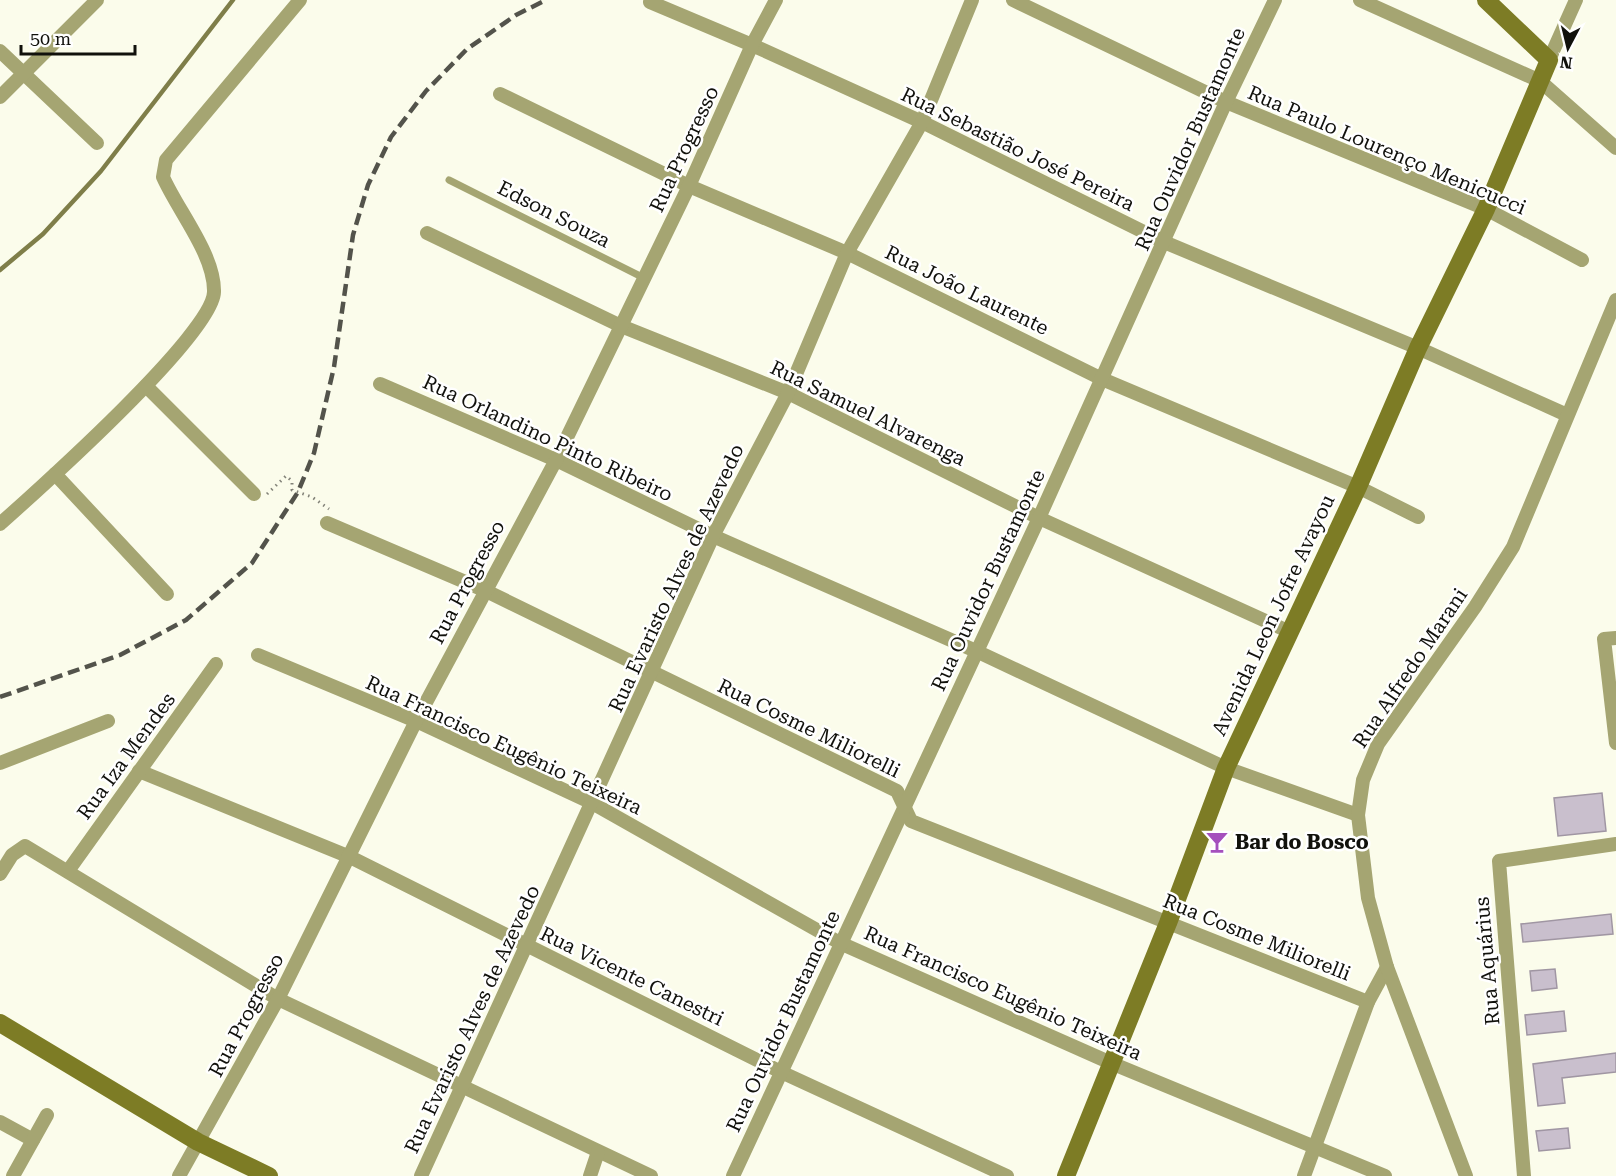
<svg xmlns="http://www.w3.org/2000/svg" width="1616" height="1176" font-family="'Roboto Serif',serif">
	<rect width="100%" height="100%" fill="#fbfceb"/>
	<g fill="none" stroke-linecap="round" stroke-linejoin="round">
		<path stroke="#7f7e49" stroke-width="4.5" d="M0,270L43,234L101,171L233,0"/>
	</g>
	<g fill="#c9bfcd" stroke="#a096a3" stroke-width="1.5">
		<path d="M1602,793L1606,831L1558,836L1554,798Z"/>
		<path d="M1611,914L1613,934L1523,942L1521,924Z"/>
		<path d="M1555,969L1557,988L1532,991L1530,971Z"/>
		<path d="M1564,1011L1566,1031L1527,1035L1525,1015Z"/>
		<path d="M1616,1053V1072L1562,1078L1565,1103L1538,1106L1533,1064Z"/>
		<path d="M1568,1128L1570,1148L1539,1151L1536,1131Z"/>
	</g>
	<g fill="none" stroke-linecap="round" stroke-linejoin="round">
		<path stroke="#828278" stroke-width="3" stroke-dasharray="1.5 4.5" stroke-linecap="butt" d="M267,494L286,476L292,481V490L312,497L329,509"/>
		<path stroke="#a5a572" stroke-width="7" d="M449,180L644,278"/>
		<g stroke="#a5a572" stroke-width="14">
			<path d="M1013,0L1226,102L1486,209L1582,260"/>
			<path d="M1360,0L1540,81L1616,148"/>
			<path d="M650,2L752,45L922,122L1164,242L1418,348L1567,415"/>
			<path d="M0,51L97,143"/>
			<path d="M1549,60L1576,0"/>
			<path d="M500,94L689,186L847,253L1102,379L1358,487L1418,517"/>
			<path d="M0,97L97,0"/>
			<path d="M427,233L621,326L788,393L1039,518L1290,632"/>
			<path d="M380,384L556,460L713,536L976,651L1226,768L1358,815"/>
			<path d="M146,386L254,494"/>
			<path d="M55,474L167,594"/>
			<path d="M327,523L484,590L897,791L911,821L1368,1002"/>
			<path d="M0,524C38,490 213,334 214,292C215,255 178,211 163,177L166,160L300,0"/>
			<path d="M1616,638L1604,639L1616,743"/>
			<path d="M258,655L416,721L592,803L840,943L1111,1063L1385,1176"/>
			<path d="M0,763L108,721"/>
			<path d="M139,771L350,857L781,1072L1007,1176"/>
			<path d="M68,871L216,664"/>
			<path d="M0,874L12,855L25,846L278,999L651,1176"/>
			<path d="M0,1122L33,1140"/>
			<path d="M13,1176L47,1115"/>
			<path d="M179,1176L278,999L416,721L556,460L689,186L752,45L776,0"/>
			<path d="M421,1176L713,536L788,393L847,253L922,122L972,0"/>
			<path d="M590,1176L598,1152"/>
			<path d="M733,1176L1039,518L1226,102L1275,0"/>
			<path d="M1304,1176L1368,1002L1387,967"/>
			<path d="M1466,1176L1387,967L1368,898L1358,815L1363,780L1378,744L1475,607L1513,547L1616,300"/>
			<path d="M1524,1176L1499,861L1616,844"/>
		</g>
		<g stroke="#7d7c25" stroke-width="18">
			<path d="M0,1023L198,1142L269,1176"/>
			<path d="M1066,1176L1168,923L1226,768L1358,487L1418,348L1486,209L1549,60L1486,0"/>
		</g>
		<path stroke="#53534b" stroke-width="4.5" stroke-dasharray="12 6" stroke-linecap="butt" d="M0,697L120,655L186,620L252,563L298,492L314,453L334,367L353,235L368,185L391,137L426,91L467,49L516,15L546,0"/>
	</g>
	<defs>
		<g id="bar-bare" transform="scale(1.8)"><path d="M-6-5H6L.8 .8V4.5H3.5V6h-7V4.5H-.8V.8Z" fill="#a550bd" stroke="#fff" stroke-width="2.5" paint-order="stroke"/></g>
	</defs>
	<g fill-rule="evenodd">
		<use href="#bar-bare" x="1217" y="842"/>
	</g>
	<g text-anchor="middle" dominant-baseline="central" stroke-width="5" stroke-linejoin="round" paint-order="stroke">
		<g font-size="20" fill="#11110c" stroke="#fff">
			<text transform="translate(1190 139) rotate(-66)">Rua Ouvidor Bustamonte</text>
			<text transform="translate(684 149) rotate(-65)">Rua Progresso</text>
			<text transform="translate(1018 149) rotate(26)">Rua Sebastião José Pereira</text>
			<text transform="translate(1387 150) rotate(23)">Rua Paulo Lourenço Menicucci</text>
			<text transform="translate(554 214) rotate(27)">Edson Souza</text>
			<text transform="translate(967 290) rotate(26)">Rua João Laurente</text>
			<text transform="translate(868 413) rotate(26)">Rua Samuel Alvarenga</text>
			<text transform="translate(548 438) rotate(25)">Rua Orlandino Pinto Ribeiro</text>
			<text transform="translate(676 578) rotate(-65)">Rua Evaristo Alves de Azevedo</text>
			<text transform="translate(988 580) rotate(-65)">Rua Ouvidor Bustamonte</text>
			<text transform="translate(467 582) rotate(-62)">Rua Progresso</text>
			<text transform="translate(1273 615) rotate(-65)">Avenida Leon Jofre Avayou</text>
			<text transform="translate(1410 668) rotate(-56)">Rua Alfredo Marani</text>
			<text transform="translate(809 728) rotate(26)">Rua Cosme Miliorelli</text>
			<text transform="translate(504 745) rotate(25)">Rua Francisco Eugênio Teixeira</text>
			<text transform="translate(126 756) rotate(-54)">Rua Iza Mendes</text>
			<text transform="translate(1257 937) rotate(22)">Rua Cosme Miliorelli</text>
			<text transform="translate(1487 961) rotate(-95)">Rua Aquárius</text>
			<text transform="translate(632 976) rotate(26)">Rua Vicente Canestri</text>
			<text transform="translate(1003 993) rotate(24)">Rua Francisco Eugênio Teixeira</text>
			<text transform="translate(246 1015) rotate(-62)">Rua Progresso</text>
			<text transform="translate(472 1019) rotate(-65)">Rua Evaristo Alves de Azevedo</text>
			<text transform="translate(783 1021) rotate(-65)">Rua Ouvidor Bustamonte</text>
		</g>
		<g font-size="20" font-weight="bold" fill="#11110c" stroke="#fff" text-anchor="start">
			<text x="1235" y="842">Bar do Bosco</text>
		</g>
	</g>
	<g transform="translate(1568 48) rotate(187)" stroke="#ffffff" stroke-width="4.5" paint-order="stroke">
	<path d="M0-4.5L10 22L0 15L-10 22Z" fill="#11110c"/>
	<text y="-9" font-size="16" font-weight="bold" text-anchor="middle" fill="#11110c">N</text>
	</g>
	<path d="M21 45v9h114v-9" fill="none" stroke="#11110c" stroke-width="3"/>
	<text x="30" y="45" font-size="18" fill="#11110c" stroke="#ffffff" stroke-width="4.5" paint-order="stroke">50 m</text>
</svg>
